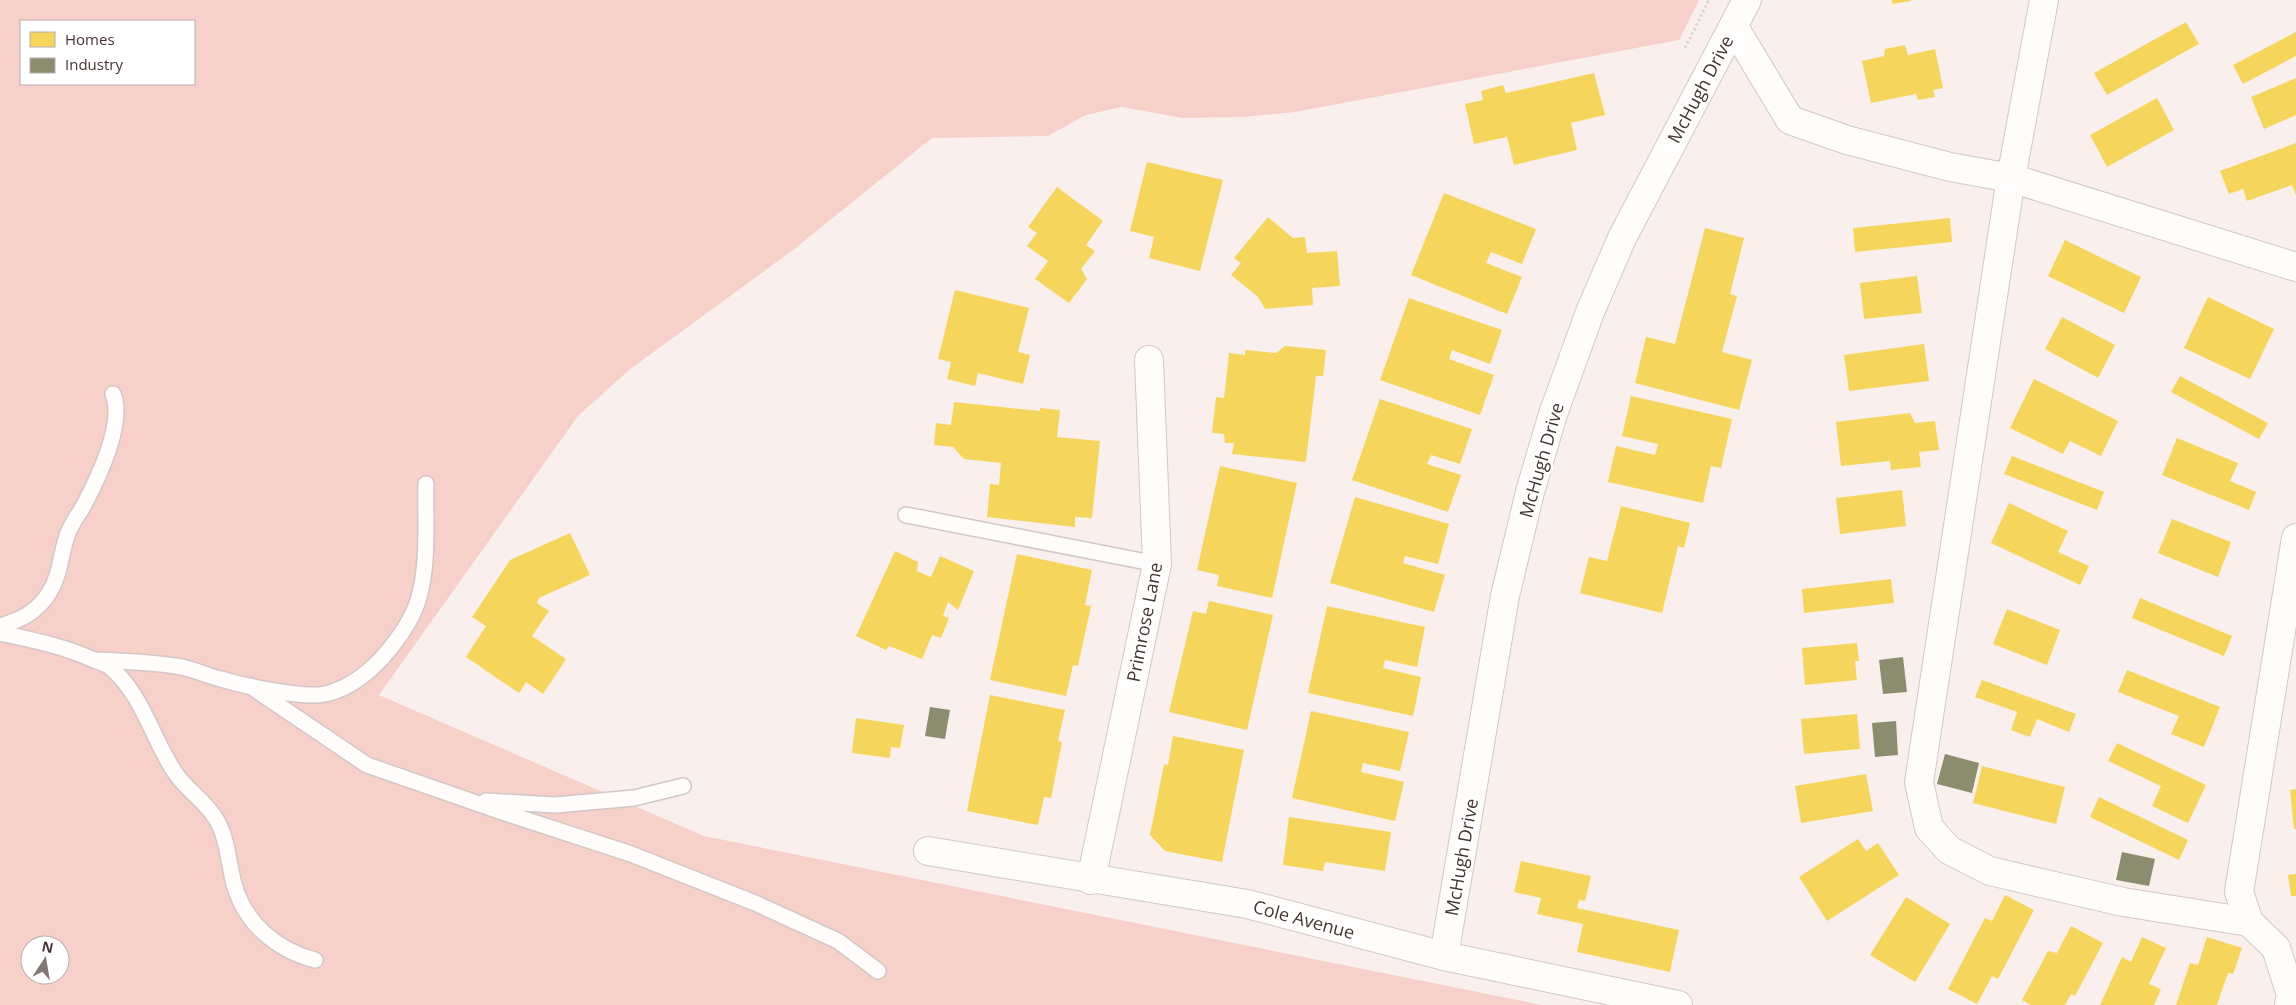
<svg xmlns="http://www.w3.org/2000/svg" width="2296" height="1005" font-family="'Open Sans',sans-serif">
	<rect width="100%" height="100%" fill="#f9f0ee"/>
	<path fill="#f7d1c9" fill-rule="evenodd" d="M0,0H1699L1679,40L1295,112L1244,117L1182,118L1122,107L1086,115L1048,136L932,138L793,250L629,370L578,416L379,695L704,836L1542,1005H0ZM21,21H194V84H21ZM30,945H60V975H30Z"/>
	<g fill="#f6d55c">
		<path d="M1892,0H1911V1L1892,4Z"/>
		<path d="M2186,22L2199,44L2107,95L2094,73Z"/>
		<path d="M2296,32V56L2243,84L2233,65Z"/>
		<path d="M1905,45L1908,55L1935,49L1943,88L1933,90L1935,97L1918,100L1916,94L1871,103L1862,61L1884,56L1885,49Z"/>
		<path d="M1594,73L1605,115L1571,123L1577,150L1514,165L1507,137L1474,144L1465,104L1483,100L1481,91L1503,85L1506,93Z"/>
		<path d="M2296,78V115L2264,129L2251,97Z"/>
		<path d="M2157,98L2174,130L2107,167L2090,135Z"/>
		<path d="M2296,143V195L2292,185L2247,201L2243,189L2229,194L2220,171Z"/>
		<path d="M1147,162L1223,180L1200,271L1149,258L1154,237L1130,231Z"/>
		<path d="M1057,187L1103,221L1086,245L1095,251L1081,269L1087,279L1069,303L1035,279L1048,261L1027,246L1037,233L1028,227Z"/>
		<path d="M1444,193L1536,229L1522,264L1491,252L1486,263L1522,277L1507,314L1411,275Z"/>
		<path d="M1268,217L1293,238L1305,237L1307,253L1337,251L1340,286L1312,288L1313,305L1265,309L1258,297L1231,275L1241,263L1234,258Z"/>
		<path d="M1950,218L1952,242L1855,252L1853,228Z"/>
		<path d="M1705,228L1744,238L1730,294L1737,296L1722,352L1752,360L1739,410L1635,383L1646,337L1675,344Z"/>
		<path d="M2065,240L2141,277L2124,313L2048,276Z"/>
		<path d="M1917,276L1922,313L1864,319L1860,283Z"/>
		<path d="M955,290L1029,308L1018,352L1030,355L1023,384L978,373L975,386L947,379L951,362L938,359Z"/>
		<path d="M2208,297L2274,329L2250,379L2184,348Z"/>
		<path d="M1409,298L1502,330L1490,364L1452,350L1449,359L1494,375L1480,415L1380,380Z"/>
		<path d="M2062,317L2115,345L2098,378L2045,349Z"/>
		<path d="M1924,344L1929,381L1849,391L1844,355Z"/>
		<path d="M1285,346L1326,350L1323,376H1316L1306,462L1232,454L1234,443H1225L1224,434L1212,433L1216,397L1224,398L1229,353L1245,355V350L1276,353Z"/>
		<path d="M2180,376L2268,423L2259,439L2171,392Z"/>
		<path d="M2034,379L2118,421L2101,456L2070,441L2063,454L2010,428Z"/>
		<path d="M1631,396L1732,419L1721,468L1711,466L1703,503L1608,482L1616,446L1655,455L1658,444L1622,436Z"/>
		<path d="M1380,399L1472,429L1460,464L1431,455L1427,464L1461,475L1448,512L1352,480Z"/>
		<path d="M954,402L1040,411V408L1060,410L1057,437L1100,441L1092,518L1075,517V527L987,517L990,484L999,485L1001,463L964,459L953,447L934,445L936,423L951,425Z"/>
		<path d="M1910,413L1915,423L1935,421L1939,450L1919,452L1921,467L1891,470L1890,461L1841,466L1836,422Z"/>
		<path d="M2177,438L2238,463L2230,481L2256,492L2249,510L2162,475Z"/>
		<path d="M2012,456L2104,492L2097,510L2004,474Z"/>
		<path d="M1220,466L1297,483L1272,598L1217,586L1219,575L1197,570Z"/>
		<path d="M1902,490L1906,526L1840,534L1836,498Z"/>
		<path d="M1355,497L1449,524L1438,564L1405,556L1403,563L1445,575L1434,612L1330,583Z"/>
		<path d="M2009,503L2068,531L2058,552L2089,566L2080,585L1991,543Z"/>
		<path d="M1621,506L1690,523L1684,548L1678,546L1662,613L1580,593L1589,557L1607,561Z"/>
		<path d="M2172,519L2231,542L2218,577L2158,553Z"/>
		<path d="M570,533L590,575L539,598L537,603L549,611L532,636L566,659L543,694L526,682L519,693L466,657L486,626L472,617L510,560Z"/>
		<path d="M895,551L918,562L917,571L931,577L940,556L974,571L958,610L948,602L943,616L949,618L941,638L932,635L922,659L889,646L886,650L856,636Z"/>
		<path d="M1017,554L1092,570L1085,605L1091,606L1078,666L1073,665L1066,696L990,680Z"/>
		<path d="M1891,579L1894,603L1804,613L1802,589Z"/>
		<path d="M2140,598L2232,636L2224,656L2132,618Z"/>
		<path d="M1209,601L1273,615L1247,730L1169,712L1193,611L1206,614Z"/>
		<path d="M1327,606L1425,627L1417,667L1385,660L1383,668L1421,677L1413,716L1308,693Z"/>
		<path d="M2007,609L2060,630L2047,665L1993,644Z"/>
		<path d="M1857,643L1859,661H1855L1857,680L1805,685L1802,648Z"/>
		<path d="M2127,670L2220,707L2204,747L2171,734L2179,716L2118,692Z"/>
		<path d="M1982,680L2076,714L2069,732L2037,719L2030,737L2011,730L2017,712L1975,697Z"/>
		<path d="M990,695L1065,710L1058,741L1062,742L1051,798L1044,797L1038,825L967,811Z"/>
		<path d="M1311,711L1409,732L1400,771L1363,763L1361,772L1404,782L1395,821L1292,798Z"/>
		<path d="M1857,714L1860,749L1804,754L1801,719Z"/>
		<path d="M856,718L904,725L900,748L891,747L890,758L852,753Z"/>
		<path d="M1173,736L1244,750L1222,862L1165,851L1150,835L1164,764L1168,765Z"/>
		<path d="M2117,743L2206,785L2188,823L2152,806L2161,786L2108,761Z"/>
		<path d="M1982,766L2065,787L2056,824L1973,803Z"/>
		<path d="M1866,774L1873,811L1801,823L1795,786Z"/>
		<path d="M2296,789V829H2294L2290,790Z"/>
		<path d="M2099,797L2188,840L2179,860L2090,817Z"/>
		<path d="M1289,817L1391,832L1385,871L1325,862L1323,871L1283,865Z"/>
		<path d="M1858,839L1866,851L1878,843L1899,875L1827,921L1799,877Z"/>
		<path d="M1521,861L1591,876L1585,901L1579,900L1577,908L1679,930L1670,972L1577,952L1583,924L1537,914L1541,898L1514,892Z"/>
		<path d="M2296,874V896H2291L2288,875Z"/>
		<path d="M2005,895L2034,910L1998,979L1992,976L1977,1004L1948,989L1985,918L1992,921Z"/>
		<path d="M1906,897L1950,924L1915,982L1870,955Z"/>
		<path d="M2071,926L2103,943L2075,996L2071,994L2065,1005H2031L2022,1000L2048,951L2057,953Z"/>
		<path d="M2142,937L2166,948L2149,984L2161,989L2154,1005H2100L2122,957L2131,962Z"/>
		<path d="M2207,937L2242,948L2233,974L2228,973L2217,1005H2176L2190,963L2198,965Z"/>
	</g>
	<g fill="#8c8c6e">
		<path d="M1903,657L1907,692L1883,694L1879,660Z"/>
		<path d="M930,707L950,710L945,739L925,736Z"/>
		<path d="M1896,721L1898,755L1875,757L1872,723Z"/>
		<path d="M1945,754L1979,763L1972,793L1937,784Z"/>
		<path d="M2122,852L2155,859L2149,886L2116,880Z"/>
	</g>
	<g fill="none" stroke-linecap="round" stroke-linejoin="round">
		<g stroke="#d3c7c5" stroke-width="18">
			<g id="lane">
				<path d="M906,515L1157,564"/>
				<path d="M0,626C21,620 37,612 49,593C60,576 60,558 66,539C69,526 78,516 84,505C98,478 125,423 113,394"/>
				<path d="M0,633C32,640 64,646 94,660C99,662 107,664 111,668C143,695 153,741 176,774C187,790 206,802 216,819C228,839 228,862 234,884C245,924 277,950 315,960"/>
				<path d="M95,660C124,661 153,662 182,667C195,670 208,676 221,679C244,686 308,700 329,693C351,687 367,674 382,658C397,641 413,620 419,597C429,561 425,521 426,484"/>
				<path d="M250,686L367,765L505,813L631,854L755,903L838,941L878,971"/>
				<path d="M486,801L555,805L634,798L683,786"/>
			</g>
		</g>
		<g stroke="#d3c7c5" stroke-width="30">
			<g id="street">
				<path d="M2044,0L2011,178L1919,782L1929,828L1949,850L1990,871L2123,902L2249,922"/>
				<path d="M1734,27L1790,120L1847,140L1950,167L2011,178L2296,267"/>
				<path d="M928,851L1247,904L1444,956L1678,1005"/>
				<path d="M1091,880L1157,564L1149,360"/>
				<path d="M1444,956L1505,596L1530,492L1553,414L1590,312L1622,238L1747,0"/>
				<path d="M2289,1005L2291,995L2276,948L2249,922L2239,892L2296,538"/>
			</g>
		</g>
		<path stroke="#d9d6d5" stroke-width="3" stroke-dasharray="2.5 2.5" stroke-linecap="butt" d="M1685,48L1709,0"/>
		<use href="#lane" stroke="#fefdfc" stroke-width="15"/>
		<use href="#street" stroke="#fefdfc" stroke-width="28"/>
	</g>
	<g text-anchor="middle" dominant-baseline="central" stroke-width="5" stroke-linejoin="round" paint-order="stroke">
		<g font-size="18" fill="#453532" stroke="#fff">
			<text transform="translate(1700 89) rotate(-62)">McHugh Drive</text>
			<text transform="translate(1541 460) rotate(-74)">McHugh Drive</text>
			<text transform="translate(1144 622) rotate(-79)">Primrose Lane</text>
			<text transform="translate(1461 857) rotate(-80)">McHugh Drive</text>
			<text transform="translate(1304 919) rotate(15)">Cole Avenue</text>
		</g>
	</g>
	<rect x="20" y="20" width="175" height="65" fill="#ffffff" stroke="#b5aead"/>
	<rect x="30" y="32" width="25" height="15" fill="#f6d55c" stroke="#b5aead"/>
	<text x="65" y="45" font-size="15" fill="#453532">Homes</text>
	<rect x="30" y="58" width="25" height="15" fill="#8c8c6e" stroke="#b5aead"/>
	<text x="65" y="70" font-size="15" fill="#453532">Industry</text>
	<g transform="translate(45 960) rotate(12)"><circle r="24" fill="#ffffff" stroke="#b5aead"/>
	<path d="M0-4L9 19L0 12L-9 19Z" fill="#847674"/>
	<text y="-8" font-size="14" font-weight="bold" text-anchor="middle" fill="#453532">N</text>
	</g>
</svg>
